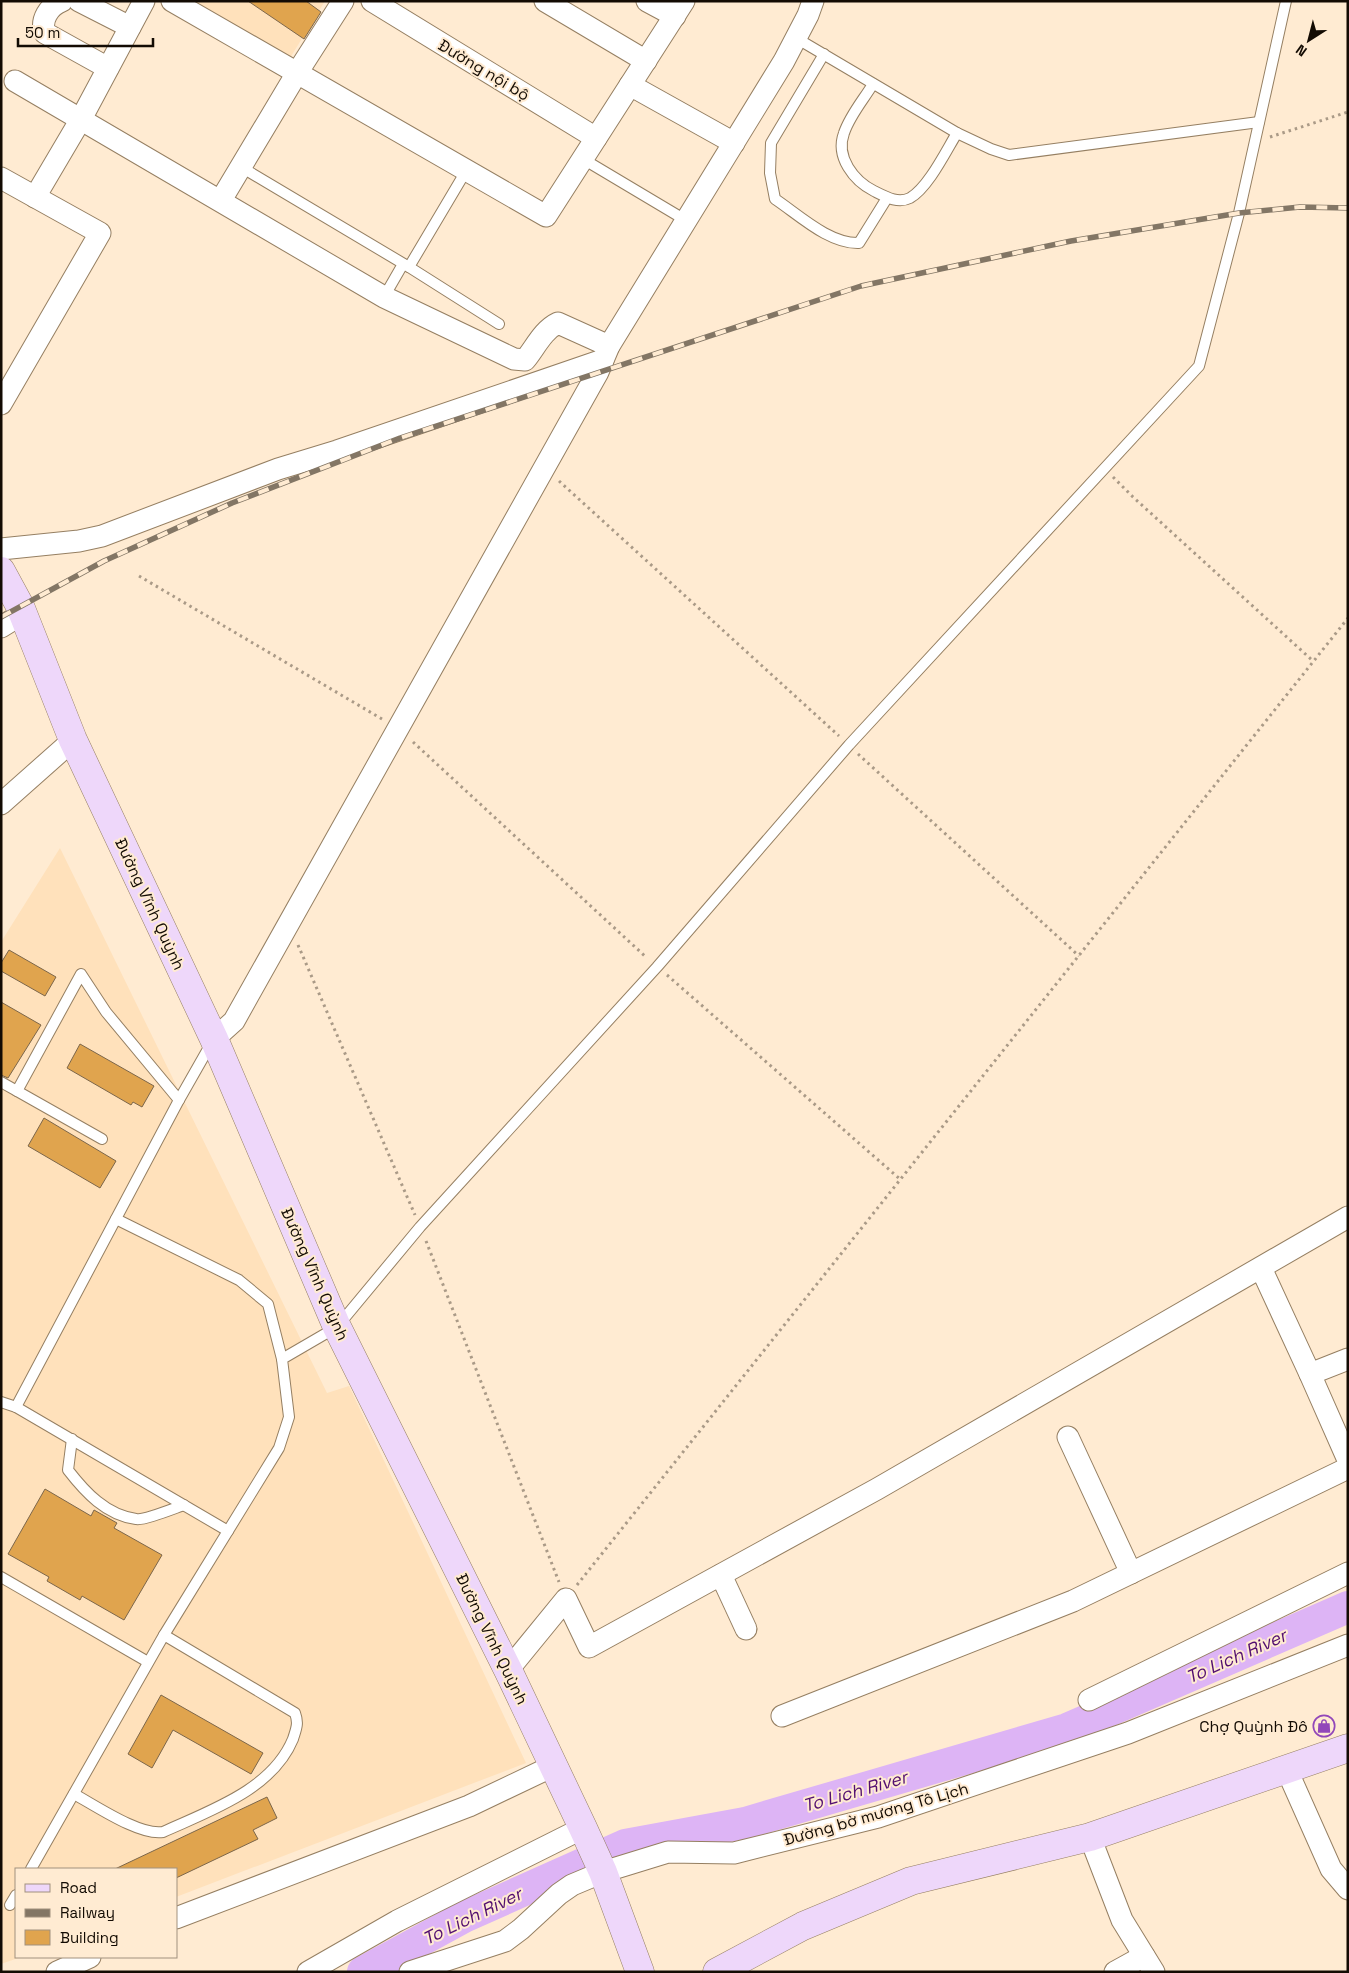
<svg xmlns="http://www.w3.org/2000/svg" width="1349" height="1973" font-family="'Space Grotesk',sans-serif">
	<rect width="100%" height="100%" fill="#ffebd2"/>
	<g fill="#ffe1bb">
		<path d="M189,1H325L290,58Z"/>
		<path d="M60,848L327,1393L349,1386L526,1763L176,1897V1869H16V1957H21L1,1964V942Z"/>
	</g>
	<g fill="none" stroke-linecap="round" stroke-linejoin="round">
		<path stroke="#ddb4f5" stroke-width="32" d="M363,1972L464,1917L625,1845L745,1823L1067,1729L1348,1607"/>
	</g>
	<g fill="#e0a44e" stroke="#7c664a">
		<path d="M248,1H306L321,12L304,39Z"/>
		<path d="M9,950L56,977L45,996L1,971V963Z"/>
		<path d="M1,1002L41,1025L8,1078L1,1075Z"/>
		<path d="M80,1044L154,1086L142,1107L133,1102L131,1105L67,1068Z"/>
		<path d="M44,1118L116,1161L100,1188L28,1146Z"/>
		<path d="M45,1489L91,1516L94,1510L117,1523L114,1528L162,1555L124,1620L82,1596L80,1600L47,1581L49,1577L8,1554Z"/>
		<path d="M161,1695L263,1753L251,1774L173,1730L152,1768L128,1754Z"/>
		<path d="M267,1797L277,1818L253,1830L258,1839L176,1878V1869H115Z"/>
	</g>
	<g fill="none" stroke-linecap="round" stroke-linejoin="round">
		<g stroke="#957f62" stroke-width="12">
			<g id="lane">
				<path d="M796,38L957,133L991,149L1009,155L1259,122"/>
				<path d="M824,54L771,143L770,173L775,199C799,215 829,244 859,243L887,198"/>
				<path d="M873,84C864,99 850,115 844,133C835,157 854,181 874,191C886,197 898,204 910,198C928,188 946,151 957,133"/>
				<path d="M583,159L687,221"/>
				<path d="M241,167L409,267L499,324"/>
				<path d="M409,267L466,171"/>
				<path d="M384,297L403,264"/>
				<path d="M1,1082L17,1091"/>
				<path d="M102,1139L17,1091L81,974L106,1012L179,1100"/>
				<path d="M116,1219L239,1280L268,1304L282,1359"/>
				<path d="M1,1402L16,1407L228,1531"/>
				<path d="M16,1407L179,1100L212,1042"/>
				<path d="M72,1439L68,1470C85,1492 106,1515 136,1519C143,1521 175,1508 184,1505"/>
				<path d="M1,1577L148,1662"/>
				<path d="M74,1794C96,1806 140,1836 163,1832C209,1811 272,1790 293,1739C296,1729 299,1724 295,1713L164,1635"/>
				<path d="M31,1869L164,1635L279,1448L289,1417L282,1359L337,1327L420,1227L657,967L849,745L1199,366L1239,213L1286,1"/>
				<path d="M10,1905L16,1895"/>
			</g>
		</g>
		<g stroke="#957f62" stroke-width="23">
			<g id="street">
				<path d="M62,1C49,6 40,20 45,33L108,68"/>
				<path d="M79,1L130,27"/>
				<path d="M172,1L546,216L684,1"/>
				<path d="M372,1L596,138"/>
				<path d="M545,1L646,61"/>
				<path d="M647,1L675,16"/>
				<path d="M15,81L384,297L514,359L525,360C535,348 543,330 558,323L609,346"/>
				<path d="M630,85L734,143"/>
				<path d="M1,178L100,233L1,404"/>
				<path d="M35,197L81,119L144,1"/>
				<path d="M221,200L297,73L343,1"/>
				<path d="M1,549L79,541L102,536L278,469L337,451L603,360"/>
				<path d="M1,627L22,614"/>
				<path d="M1,804L73,740"/>
				<path d="M214,1039L234,1021L598,372L609,346L784,61L808,15L813,1"/>
				<path d="M1261,1268L1310,1374L1348,1460"/>
				<path d="M1310,1374L1348,1359"/>
				<path d="M1068,1437L1131,1573"/>
				<path d="M721,1575L746,1629"/>
				<path d="M508,1670L566,1599L589,1647L877,1489L1348,1217"/>
				<path d="M1089,1700L1348,1573"/>
				<path d="M782,1716L1073,1601L1348,1468"/>
				<path d="M1286,1768L1331,1869L1348,1889"/>
				<path d="M1090,1837L1122,1920L1154,1972"/>
				<path d="M176,1918L469,1806L553,1766"/>
				<path d="M57,1972L90,1957"/>
				<path d="M308,1972L397,1921L583,1828"/>
				<path d="M410,1972L505,1941L521,1929L559,1894L572,1885L603,1872L668,1852L734,1853L878,1817L1128,1733L1348,1645"/>
				<path d="M1115,1972L1144,1956"/>
			</g>
		</g>
		<g stroke="#957f62" stroke-width="29">
			<g id="secondary">
				<path d="M1,571L20,606L73,740L214,1039L337,1327L508,1670L583,1828L603,1872L640,1972"/>
				<path d="M717,1972L803,1926L911,1881L1090,1837L1348,1748"/>
			</g>
		</g>
		<g stroke="#aa9a87" stroke-width="3" stroke-dasharray="2.5 4" stroke-linecap="butt">
			<path d="M1270,137L1348,112"/>
			<path d="M1113,477L1133,497L1313,661"/>
			<path d="M559,481L839,736"/>
			<path d="M139,576L382,719"/>
			<path d="M413,742L647,958"/>
			<path d="M858,754L1079,956"/>
			<path d="M298,945L415,1215"/>
			<path d="M667,975L901,1180"/>
			<path d="M426,1241L559,1582"/>
			<path d="M577,1585L1348,618"/>
		</g>
		<use href="#lane" stroke="#fff" stroke-width="10"/>
		<use href="#street" stroke="#fff" stroke-width="21"/>
		<use href="#secondary" stroke="#eed7fa" stroke-width="28"/>
		<g stroke="#837665" stroke-width="5.5">
			<path id="rail" d="M1,617L104,561L232,503L400,438L861,286L1071,241L1239,213L1300,207L1348,208"/>
		</g>
		<use href="#rail" stroke="#ffebd2" stroke-width="4" stroke-dasharray="11" stroke-linecap="butt"/>
	</g>
	<defs>
		<g id="shop-ring" transform="scale(1.125)"><circle r="9.5" fill="#ffebd2" stroke="#9247b9" stroke-width="1.5"/><path d="M-5-2.5h2.3a2.7 3.5 0 0 1 5.4 0H5L5.5 6h-11ZM-1.5-2.5h3a1.5 2.3 0 0 0-3 0Z" fill="#9247b9"/></g>
	</defs>
	<g fill-rule="evenodd">
		<use href="#shop-ring" x="1324" y="1726"/>
	</g>
	<g text-anchor="middle" dominant-baseline="central" stroke-width="4" stroke-linejoin="round" paint-order="stroke">
		<g font-size="16" fill="#130b03" stroke="#ffebd2">
			<text transform="translate(484 70) rotate(31)">Đường nội bộ</text>
			<text transform="translate(150 904) rotate(65)">Đường Vĩnh Quỳnh</text>
			<text transform="translate(315 1274) rotate(66)">Đường Vĩnh Quỳnh</text>
			<text transform="translate(492 1639) rotate(64)">Đường Vĩnh Quỳnh</text>
			<text transform="translate(876 1814) rotate(-16)">Đường bờ mương Tô Lịch</text>
		</g>
		<g font-size="16" fill="#130b03" stroke="#ffebd2" text-anchor="end">
			<text x="1308" y="1726">Chợ Quỳnh Đô</text>
		</g>
		<g font-size="18" font-style="italic" fill="#530f70" stroke="#ffebd2">
			<text transform="translate(1236 1656) rotate(-24)">To Lich River</text>
			<text transform="translate(855 1791) rotate(-16)">To Lich River</text>
			<text transform="translate(472 1916) rotate(-26)">To Lich River</text>
		</g>
	</g>
	<rect width="1349" height="1973" fill="none" stroke="#130b03" stroke-width="5"/>
	<rect x="15" y="1868" width="162" height="90" fill="#ffebd2" stroke="#a1917f"/>
	<rect x="25" y="1884" width="25" height="8" fill="#eed7fa" stroke="#a1917f"/>
	<text x="60" y="1893" font-size="15" fill="#130b03">Road</text>
	<rect x="25" y="1909" width="25" height="8" fill="#837665" stroke="#a1917f"/>
	<text x="60" y="1918" font-size="15" fill="#130b03">Railway</text>
	<rect x="25" y="1930" width="25" height="15" fill="#e0a44e" stroke="#a1917f"/>
	<text x="60" y="1943" font-size="15" fill="#130b03">Building</text>
	<g transform="translate(1309 40) rotate(216)" stroke="#ffebd2" stroke-width="4" paint-order="stroke">
	<path d="M0-4L9 19L0 12L-9 19Z" fill="#130b03"/>
	<text y="-8" font-size="14" font-weight="bold" text-anchor="middle" fill="#130b03">N</text>
	</g>
	<path d="M18 38v8h135v-8" fill="none" stroke="#130b03" stroke-width="2.5"/>
	<text x="25" y="38" font-size="15" fill="#130b03" stroke="#ffebd2" stroke-width="4" paint-order="stroke">50 m</text>
</svg>
